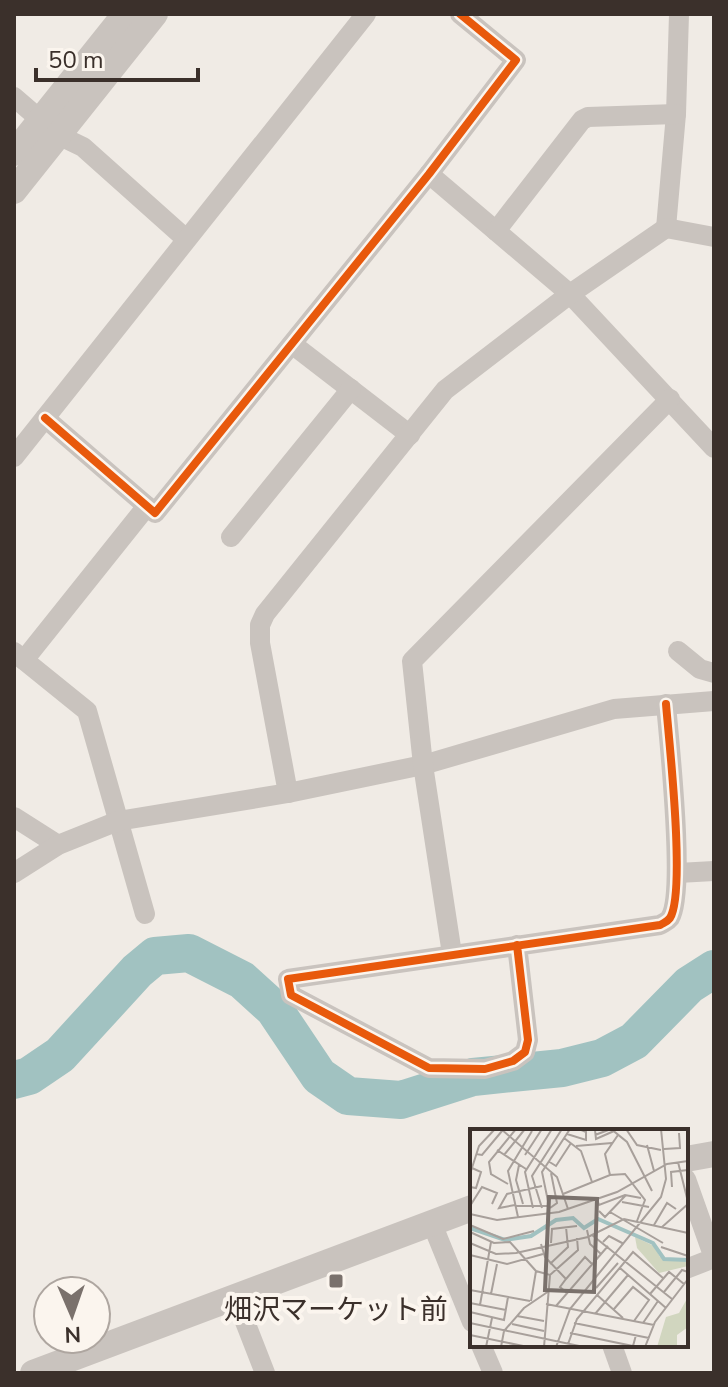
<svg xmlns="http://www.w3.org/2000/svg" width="728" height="1387" font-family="'Nunito Sans','Noto Sans JP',sans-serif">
	<rect width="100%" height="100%" fill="#f0ebe5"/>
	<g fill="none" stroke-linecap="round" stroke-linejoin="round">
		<path stroke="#a1c2c1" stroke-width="38" d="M14,1080L29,1076L60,1055L137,971L155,956L189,953L242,980L274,1009L319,1076L348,1096L401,1100L473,1077L562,1068L602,1058L634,1041L689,985L714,969"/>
		<g stroke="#c9c3be" stroke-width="20">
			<path d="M14,97L58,135L83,147L186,239"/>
			<path d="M429,174L570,294L714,448"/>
			<path d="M666,228L676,114L679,14"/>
			<path d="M496,231L582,120L588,117L676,114"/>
			<path d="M292,344L410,435"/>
			<path d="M45,418L155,513L429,174L516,60L460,14"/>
			<path d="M14,457L366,14"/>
			<path d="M231,537L351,389"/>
			<path d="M678,651L700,669L714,673"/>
			<path d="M14,652L87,711L145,914"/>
			<path d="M24,660L147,506"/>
			<path d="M288,793L260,643V625L265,614L445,390L570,294L666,228L714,237"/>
			<path d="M14,817L58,845"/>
			<path d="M14,873L58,845L118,821L288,793L423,765L614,709L714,701"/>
			<path d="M678,873L714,871"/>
			<path d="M517,945L528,1040L525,1052L513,1061L485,1069L429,1068L291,995L288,979L660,925C665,922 667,922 670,918C686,892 669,741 666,704"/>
			<path d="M452,954L423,765L412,661L670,399"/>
			<path d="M686,1179L714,1258L686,1269"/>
			<path d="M431,1221L472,1322"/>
			<path d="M235,1296L265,1373"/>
			<path d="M481,1345L493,1373"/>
			<path d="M612,1345L622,1373"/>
		</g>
		<g stroke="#c9c3be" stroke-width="26">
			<path d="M14,153L125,14"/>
			<path d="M14,191L155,14"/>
			<path d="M686,1159L714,1154"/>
			<path d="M33,1373L472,1208"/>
		</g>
		<g stroke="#fbf5ee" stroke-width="13">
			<g id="cycleway">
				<path d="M45,418L155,513L429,174L516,60L460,14"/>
				<path d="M517,945L528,1040L525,1052L513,1061L485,1069L429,1068L291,995L288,979L660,925C665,922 667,922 670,918C686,892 669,741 666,704"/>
			</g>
		</g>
		<use href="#cycleway" stroke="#e8590c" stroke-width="8"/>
	</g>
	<rect fill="#7a716c" stroke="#fbf5ee" stroke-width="3" x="328" y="1273" width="16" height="16" rx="4"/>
	<g text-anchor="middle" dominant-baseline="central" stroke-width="8" stroke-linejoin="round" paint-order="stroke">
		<g font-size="28" fill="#3b302b" stroke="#fbf5ee">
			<text x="336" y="1310">畑沢マーケット前</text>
		</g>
	</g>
	<g transform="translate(470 1129)">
		<rect width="218" height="218" fill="#f0ebe5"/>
		<path d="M165,108L184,117L190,128L218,133V137L189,144L167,119ZM218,168V198L207,206V218H187L196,188L209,184Z" fill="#d1d6bf"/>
		<path fill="none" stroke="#a1c2c1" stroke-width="4" d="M0,99L35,111L61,107L86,91L103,89L114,99L128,90L183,114L194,130L218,131"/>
		<path fill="none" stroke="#a8a09b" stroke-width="2" d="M31,0L87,48L98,80M135,0L125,1L126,10L144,2M156,0L167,16L191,21M97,5L116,11V3L109,0M125,6L141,0L157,13L182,62M94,9L111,22L122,53M177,16L184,42M106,17L142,14M194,20L210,19L209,4M27,21L56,40M6,25L12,26L32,2M34,26L55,0M55,26L72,0M78,32L86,37L101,14M208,33L218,73M49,36L46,51L53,75M0,45L9,17L25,0M140,46L135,25L148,6M38,55L21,45L19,33L46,0M0,58L6,59L11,43L2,39M202,58L201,43L218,41M93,65L140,46L155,45L175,71L167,92M127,70L129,76L155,66L171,69M152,73L179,78M45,76L29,79L37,65L72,57M0,77L12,58L27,64L22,75M45,77H79L72,43L100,0M63,79L55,43L82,0M72,79L62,47L92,0M80,79L87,74L81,44M129,82L135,88L156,66M140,83L193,114M0,85L27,91L89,83L147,63L197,35L218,32M48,88L38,42L62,2M0,96L33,110L64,102M184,96L197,74L206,80M192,98L218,75M117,101L120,115L131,125M0,103L24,114L40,113L66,142L80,146L108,121L107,109M122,106L202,170M133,113L139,107L154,115M0,114L26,125L46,124L118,108L154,90L218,104M81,114L82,100L107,97M71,115L75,128L96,150M191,118L218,127M0,126L37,135L73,125M80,135L98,118L96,98M150,139L196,179M126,159L148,134M0,161L60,172M194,163L212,141L218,143M97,164L90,158L96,150L115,128L122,135M21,165L27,135M180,165L199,143L214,155M127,166L153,189M61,172L66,142M0,174L36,181M76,175L184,196M10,176L21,113M86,177L138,117M144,180L163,158L179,171L164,192M0,183L34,191L38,168M125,185L158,146M47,187L74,192M0,194L114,218M104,194L179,209M173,194L188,172M42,195L74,202M100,204L163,217L166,206M0,206L58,218M16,218L22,189M31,218L34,202L54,179L79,162M74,218L80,146M86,218L100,180L191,68L196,50L191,0M97,218L107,190L163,123L193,149M175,218L185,193L218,150"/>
		<path fill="#7a716c" fill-opacity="0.15" stroke="#7a716c" stroke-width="4" d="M79,68L127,70L124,163L75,161Z"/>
		<rect width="218" height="218" fill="none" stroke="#3b302b" stroke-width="4"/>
	</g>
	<rect width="728" height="1387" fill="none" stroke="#3b302b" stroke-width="32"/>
	<g transform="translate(72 1315) rotate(178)"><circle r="38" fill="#fbf5ee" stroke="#aea6a0" stroke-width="2"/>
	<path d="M0-6L14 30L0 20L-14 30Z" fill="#7a716c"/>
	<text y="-12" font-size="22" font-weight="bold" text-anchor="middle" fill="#3b302b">N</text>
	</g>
	<path d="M36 68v12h162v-12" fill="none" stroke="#3b302b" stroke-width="4"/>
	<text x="48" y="68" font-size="24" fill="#3b302b" stroke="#fbf5ee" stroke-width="6" paint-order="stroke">50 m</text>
</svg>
